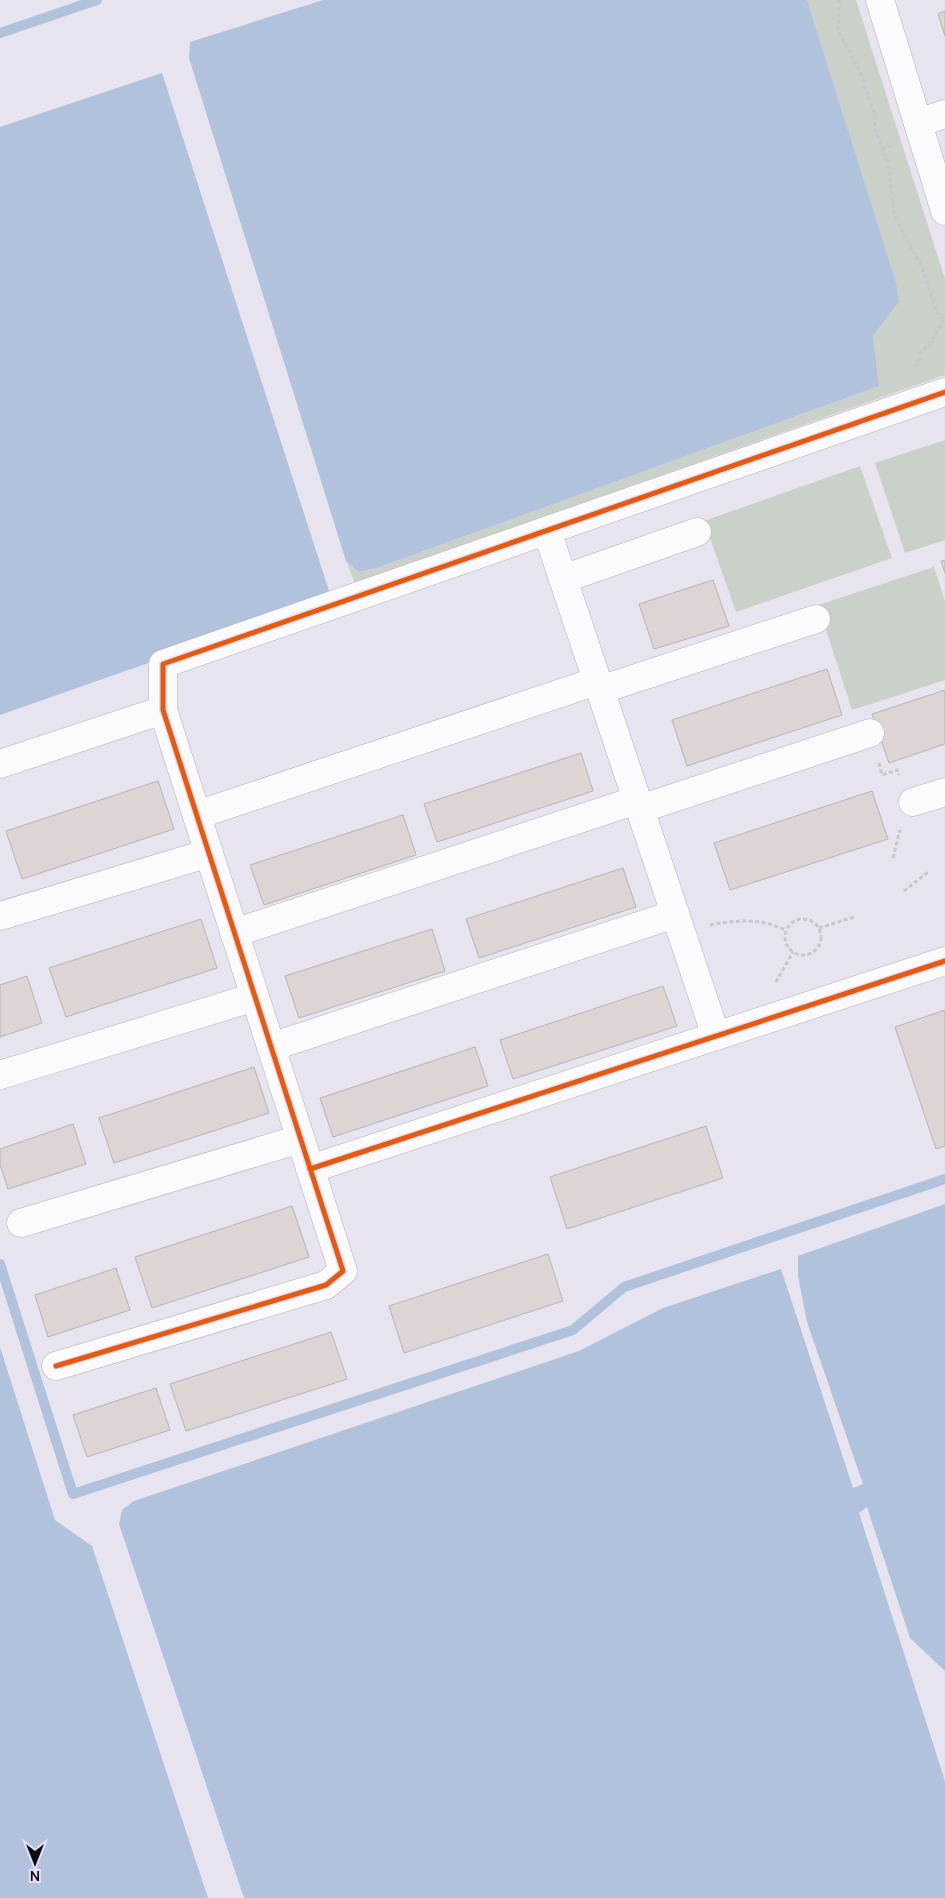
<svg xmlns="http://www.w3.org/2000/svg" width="945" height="1898" font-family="Manrope,sans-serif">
	<rect width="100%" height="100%" fill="#e7e4ef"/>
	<g fill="#cad1c8">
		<path d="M807,0H856L945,279V375L355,583L346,561L359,572L377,568L879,386L873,336L899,302L896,282Z"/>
		<path d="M945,440V540L905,553L875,463Z"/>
		<path d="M860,466L892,558L736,612L704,521Z"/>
		<path d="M934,567L945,601V680L852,710L818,605Z"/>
	</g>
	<g fill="#b0c2dc">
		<path d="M323,0H807L896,282L899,302L873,336L879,386L377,568L359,572L346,561L189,58L190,42Z"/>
		<path d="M162,73L330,594L325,601L0,715V127Z"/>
		<path d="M945,1204V1671L910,1638L867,1507L859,1513L945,1781V1898H244L119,1524L122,1510L134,1501L579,1351L663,1308L781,1269L853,1488L863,1484L807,1322L798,1276V1256Z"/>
		<path d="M0,1347L55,1520L92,1546L208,1898H0Z"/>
	</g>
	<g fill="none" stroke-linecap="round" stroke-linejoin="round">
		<g stroke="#b0c2dc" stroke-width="10">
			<path d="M0,33L97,0"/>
			<path d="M0,1264L73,1494L573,1330L624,1287L945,1179"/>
		</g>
	</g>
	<g fill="#ddd5d4" stroke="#b8b3b6">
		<path d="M945,11V36L938,14Z"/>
		<path d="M945,560V573L941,561Z"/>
		<path d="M713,580L729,626L654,649L639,604Z"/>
		<path d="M827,669L842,715L687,766L672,720Z"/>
		<path d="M945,690V744L889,763L872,714Z"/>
		<path d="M581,753L593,791L437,842L424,804Z"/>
		<path d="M158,781L174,829L22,879L6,831Z"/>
		<path d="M872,791L888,839L730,890L714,843Z"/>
		<path d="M403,815L416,855L264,905L250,865Z"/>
		<path d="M623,868L636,907L479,958L466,919Z"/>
		<path d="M201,919L217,968L66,1017L49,968Z"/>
		<path d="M432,929L445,971L299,1018L285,976Z"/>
		<path d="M27,976L42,1023L0,1037V985Z"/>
		<path d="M663,986L677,1026L513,1079L500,1040Z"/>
		<path d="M945,1010V1146L936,1149L895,1027Z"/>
		<path d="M475,1047L488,1086L333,1137L320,1098Z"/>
		<path d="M254,1067L269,1113L114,1163L99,1118Z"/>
		<path d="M73,1124L86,1164L8,1189L0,1165V1149Z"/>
		<path d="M706,1126L723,1178L567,1229L550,1177Z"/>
		<path d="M292,1206L309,1257L152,1308L135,1257Z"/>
		<path d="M548,1254L563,1301L404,1353L389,1306Z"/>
		<path d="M116,1268L130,1310L48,1337L35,1295Z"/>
		<path d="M331,1332L347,1379L186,1431L170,1384Z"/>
		<path d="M156,1388L170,1430L87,1457L73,1415Z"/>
	</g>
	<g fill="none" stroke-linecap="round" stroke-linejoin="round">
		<g stroke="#b2b0b8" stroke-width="29">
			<g id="minor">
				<path d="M880,0L945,211"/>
				<path d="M918,123L945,114"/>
				<path d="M547,531L716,1036"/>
				<path d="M563,579L697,532"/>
				<path d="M600,690L816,619"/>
				<path d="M0,764L163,710"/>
				<path d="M913,802L945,792"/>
				<path d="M640,809L870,733"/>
				<path d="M197,815L597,681"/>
				<path d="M0,916L209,853"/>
				<path d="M234,933L637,800"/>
				<path d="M271,1047L675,914"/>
				<path d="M0,1075L255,997"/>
				<path d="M310,1169L945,961"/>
				<path d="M21,1223L300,1139"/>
				<path d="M56,1366L326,1285L343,1271L163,710V664L945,392"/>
			</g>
		</g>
		<g stroke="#c8c7cb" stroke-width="3" stroke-dasharray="4 2.5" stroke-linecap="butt">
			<path d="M839,0L838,30L860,72L874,112L875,130L889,167L893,210L901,229L922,267L937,313L945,320"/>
			<path d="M881,149L893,145"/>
			<path d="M915,367L922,352L935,336L944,320"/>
			<path d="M879,763L882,775L897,770L899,775"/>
			<path d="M893,858L900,830"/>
			<path d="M904,891L928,872"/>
			<circle cx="803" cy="937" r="18"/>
			<path d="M710,925C736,920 761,918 785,930"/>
			<path d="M819,928L854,917"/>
			<path d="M776,982L793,952"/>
		</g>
		<use href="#minor" stroke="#fbfbfd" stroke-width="28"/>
		<g stroke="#e5dff4" stroke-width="8">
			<g id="cycleway">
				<path d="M310,1169L945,961"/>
				<path d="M56,1366L326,1285L343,1271L163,710V664L945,392"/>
			</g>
		</g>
		<use href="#cycleway" stroke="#e8590c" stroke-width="5"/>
	</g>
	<g transform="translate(35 1863) rotate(180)" stroke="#e5dff4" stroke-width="4" paint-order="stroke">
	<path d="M0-4L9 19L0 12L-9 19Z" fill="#0e0b12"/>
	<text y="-8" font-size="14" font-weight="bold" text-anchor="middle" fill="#0e0b12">N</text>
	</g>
</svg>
